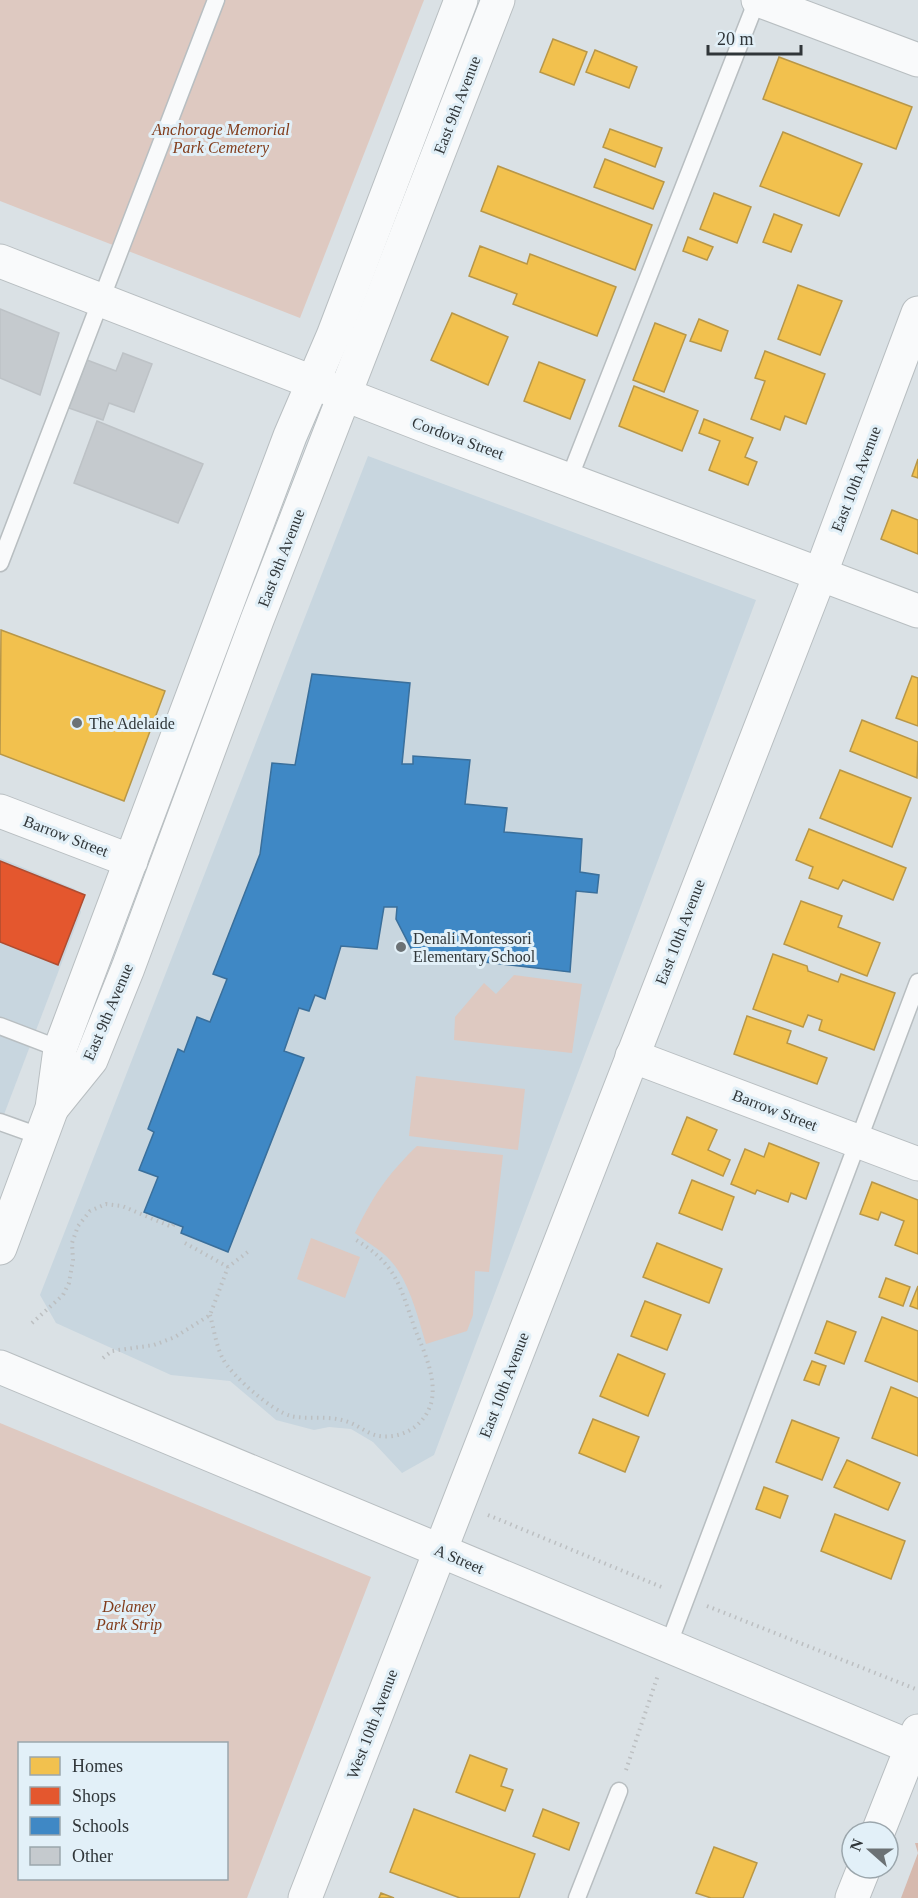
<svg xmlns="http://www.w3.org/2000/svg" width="918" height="1898" font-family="'Times New Roman',serif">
	<rect width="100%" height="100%" fill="#dae1e5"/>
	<g fill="#c8d6df">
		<path d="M368,456L756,600L434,1455L402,1473L373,1442L351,1429L329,1427L314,1430L276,1420L230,1381L171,1375L56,1323L40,1295Z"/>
		<path d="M0,858L75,889L81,912L0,1125Z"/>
	</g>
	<g fill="#dec9c1" fill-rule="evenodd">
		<path d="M0,0H424L300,318L0,201Z"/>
		<path d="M514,975L582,984L572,1053L454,1040L455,1017L484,983L496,994Z"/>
		<path d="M416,1076L525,1089L518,1150L409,1136Z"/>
		<path d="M417,1146L503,1155L489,1272L475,1271L473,1315L467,1331L426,1344C418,1318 411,1288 395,1266C385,1252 368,1243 355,1233C373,1196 387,1175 417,1146Z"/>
		<path d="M311,1238L360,1257L345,1298L297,1279Z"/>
		<path d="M0,1423L371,1577L247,1898H0ZM20,1744H226V1878H20Z"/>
	</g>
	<path fill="#d6b9ae" d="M915,1843H918V1898H901L918,1853Z"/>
	<g fill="#f2c14e" stroke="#b89748" stroke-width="1.5">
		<path d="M553,39L587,52L574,85L540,72Z"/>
		<path d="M595,50L637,67L629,88L586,72Z"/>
		<path d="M779,57L912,107L896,149L763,99Z"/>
		<path d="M610,129L662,148L655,167L603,147Z"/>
		<path d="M783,132L862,164L839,216L760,186Z"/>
		<path d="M605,159L664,182L653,209L594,187Z"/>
		<path d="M498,166L652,225L635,270L481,211Z"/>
		<path d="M714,193L751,207L737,243L700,229Z"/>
		<path d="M774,214L802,225L791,252L763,242Z"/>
		<path d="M688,237L713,247L707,260L683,251Z"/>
		<path d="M480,246L527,264L530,254L616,287L597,336L513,304L517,294L469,276Z"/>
		<path d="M798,285L842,301L820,355L778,339Z"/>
		<path d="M452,313L508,337L488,385L431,360Z"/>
		<path d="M699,319L728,331L721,351L690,341Z"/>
		<path d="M655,323L686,335L664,392L633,380Z"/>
		<path d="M765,351L825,374L806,424L785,416L780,430L751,419L765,381L755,378Z"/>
		<path d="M539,362L585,380L570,419L524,401Z"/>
		<path d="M634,386L698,411L682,451L619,426Z"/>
		<path d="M704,419L753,438L745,457L757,462L748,485L709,470L720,441L699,433Z"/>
		<path d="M918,459V478L912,476Z"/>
		<path d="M892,510L918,520V554L881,539Z"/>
		<path d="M1,630L165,691L124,801L0,754Z"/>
		<path d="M912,676L918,678V726L896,718Z"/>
		<path d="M862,720L918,742L917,778L850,751Z"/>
		<path d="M840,770L911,798L892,847L820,818Z"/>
		<path d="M809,829L906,868L893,900L843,880L838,889L809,878L813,867L796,860Z"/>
		<path d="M801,901L842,916L838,927L880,943L867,976L784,944Z"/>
		<path d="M773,954L807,966L808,971L838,982L841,974L895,993L874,1050L819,1030L822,1020L808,1015L803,1027L753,1009Z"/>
		<path d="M747,1016L791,1031L787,1043L827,1058L817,1084L734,1054Z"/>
		<path d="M687,1117L717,1130L708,1150L730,1160L723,1176L672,1154Z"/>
		<path d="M769,1143L819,1163L806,1199L791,1193L788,1202L757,1190L755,1194L731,1184L745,1149L764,1157Z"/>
		<path d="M692,1180L734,1197L722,1230L679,1213Z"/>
		<path d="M872,1182L918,1200V1254L895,1245L904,1221L881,1212L878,1220L860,1214Z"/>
		<path d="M657,1243L722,1269L709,1303L643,1277Z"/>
		<path d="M886,1278L910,1287L903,1306L879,1297Z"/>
		<path d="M918,1286V1309L910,1306Z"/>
		<path d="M645,1301L681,1315L667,1350L631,1336Z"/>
		<path d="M882,1317L918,1331V1382L865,1361Z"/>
		<path d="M827,1321L856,1332L844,1364L815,1353Z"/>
		<path d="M618,1354L665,1374L648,1416L600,1396Z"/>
		<path d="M812,1361L826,1366L819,1385L804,1380Z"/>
		<path d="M891,1387L918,1398V1456L872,1438Z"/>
		<path d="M593,1419L639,1437L625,1472L579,1453Z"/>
		<path d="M792,1420L839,1438L822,1480L776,1462Z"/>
		<path d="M847,1460L900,1483L888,1510L834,1487Z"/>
		<path d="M764,1487L788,1496L780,1518L756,1509Z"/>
		<path d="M835,1514L905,1541L891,1579L821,1551Z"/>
		<path d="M470,1755L507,1769L501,1786L513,1790L505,1811L456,1792Z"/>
		<path d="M414,1809L535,1854L519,1898H460L390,1872Z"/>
		<path d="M543,1809L579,1823L569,1850L533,1836Z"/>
		<path d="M714,1847L757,1863L743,1898H711L696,1893Z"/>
		<path d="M381,1893L394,1898H379Z"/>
	</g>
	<path fill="#e4572e" stroke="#ae4d31" stroke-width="1.5" d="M0,861L85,895L58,965L0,942Z"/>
	<path fill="#3f88c5" stroke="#3a6f9b" stroke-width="1.5" d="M312,674L410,683L402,764H413V756L470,760L465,804L507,808L504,832L582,839L580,872L599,875L597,893L576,891L570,972L414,954L396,919L397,907H384L377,949L341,946L325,999L315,995L309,1011L299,1008L284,1051L304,1058L228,1252L181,1233L183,1227L144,1212L158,1177L139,1170L154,1132L148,1129L178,1049L184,1052L197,1017L210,1022L227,979L213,974L260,854L272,763L295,765Z"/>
	<g fill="#c5cace" stroke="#bdc2c6" stroke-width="1.5">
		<path d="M0,309L59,333L40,395L0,378Z"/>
		<path d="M123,353L152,364L134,412L109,403L103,420L69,408L87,360L116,371Z"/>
		<path d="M97,421L203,464L178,523L74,483Z"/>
	</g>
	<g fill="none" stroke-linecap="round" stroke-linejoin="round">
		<g stroke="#b8bec1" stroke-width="19">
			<g id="service">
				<path d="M569,479L757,0"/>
				<path d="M0,563L216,0"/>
				<path d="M0,1026L60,1049"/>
				<path d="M0,1122L42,1137"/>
				<path d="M668,1646L918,982"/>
				<path d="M577,1898L619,1791"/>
			</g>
		</g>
		<g stroke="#b8bec1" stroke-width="35">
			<g id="minor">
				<path d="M758,0L918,60"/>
				<path d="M0,261L436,430L918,611"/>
				<path d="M0,811L131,861"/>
				<path d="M632,1056L918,1164"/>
				<path d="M878,1832L918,1731"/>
				<path d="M305,1898L820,575L918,313"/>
				<path d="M852,1898L864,1868"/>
			</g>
		</g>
		<g stroke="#b8bec1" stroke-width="35">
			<g id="tertiary">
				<path d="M53,1107L91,1060L128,968L257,620L498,0"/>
				<path d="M0,1248L52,1108L60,1049L290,436L333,336L461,0"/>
			</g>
		</g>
		<g stroke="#b8bec1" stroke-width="35">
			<path id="primary" d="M0,1367L918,1750"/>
		</g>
		<g stroke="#bcbfc1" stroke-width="4" stroke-dasharray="1.5 4.5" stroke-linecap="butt">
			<path d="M185,1243L228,1267"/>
			<path d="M210,1315C214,1329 216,1346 223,1359C231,1375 273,1412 291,1416C309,1420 327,1415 345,1421C357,1424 367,1434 379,1436C392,1438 407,1434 417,1425C447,1399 427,1359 415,1329C399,1283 396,1264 353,1238"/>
			<path d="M32,1323L63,1295L69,1283L73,1260L72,1243L78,1226L90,1211L106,1204L122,1206L172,1227L174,1224"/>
			<path d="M103,1358L112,1351L154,1345L175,1337L210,1315L228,1267L249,1251"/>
			<path d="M488,1515L664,1588"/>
			<path d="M707,1606L918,1690"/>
			<path d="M626,1770L658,1675"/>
		</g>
		<use href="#service" stroke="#f9fafb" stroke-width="16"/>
		<use href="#minor" stroke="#f9fafb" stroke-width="33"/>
		<use href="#tertiary" stroke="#f9fafb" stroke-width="33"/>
		<use href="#primary" stroke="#f9fafb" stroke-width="33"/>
	</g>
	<g fill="#6c7275" stroke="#e2f0f8" stroke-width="2">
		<circle cx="77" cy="723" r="6"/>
		<circle cx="401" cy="947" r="6"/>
	</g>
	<g text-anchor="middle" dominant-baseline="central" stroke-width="6" stroke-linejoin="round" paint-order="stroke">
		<g font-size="16" fill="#303639" stroke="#e2f0f8">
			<text transform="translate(457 105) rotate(-69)">East 9th Avenue</text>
			<text transform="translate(458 438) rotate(20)">Cordova Street</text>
			<text transform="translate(856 479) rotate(-69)">East 10th Avenue</text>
			<text transform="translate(281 558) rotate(-69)">East 9th Avenue</text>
			<text transform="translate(66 836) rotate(21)">Barrow Street</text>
			<text transform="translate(680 932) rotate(-69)">East 10th Avenue</text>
			<text transform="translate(108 1012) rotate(-67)">East 9th Avenue</text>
			<text transform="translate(775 1110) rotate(21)">Barrow Street</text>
			<text transform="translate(504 1385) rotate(-69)">East 10th Avenue</text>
			<text transform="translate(459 1559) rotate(23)">A Street</text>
			<text transform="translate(372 1724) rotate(-69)">West 10th Avenue</text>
		</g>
		<g font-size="16" font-style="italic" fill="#823c1b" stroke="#e2f0f8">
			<text x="221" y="129">Anchorage Memorial<tspan x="221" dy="18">Park Cemetery</tspan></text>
			<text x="129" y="1606">Delaney<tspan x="129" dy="18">Park Strip</tspan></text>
		</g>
		<g font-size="16" fill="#303639" stroke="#e2f0f8" text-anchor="start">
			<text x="89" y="723">The Adelaide</text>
			<text x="413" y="938">Denali Montessori<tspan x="413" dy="18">Elementary School</tspan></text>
		</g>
	</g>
	<rect x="18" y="1742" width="210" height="138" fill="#e2f0f8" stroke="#9ba6ac" stroke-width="1.5"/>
	<rect x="30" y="1757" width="30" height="18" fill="#f2c14e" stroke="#9ba6ac" stroke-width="1.5"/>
	<text x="72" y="1772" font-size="18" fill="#303639">Homes</text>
	<rect x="30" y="1787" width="30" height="18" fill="#e4572e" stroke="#9ba6ac" stroke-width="1.5"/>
	<text x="72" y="1802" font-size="18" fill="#303639">Shops</text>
	<rect x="30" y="1817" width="30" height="18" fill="#3f88c5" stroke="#9ba6ac" stroke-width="1.5"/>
	<text x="72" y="1832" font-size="18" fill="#303639">Schools</text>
	<rect x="30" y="1847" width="30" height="18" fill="#c5cace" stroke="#9ba6ac" stroke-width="1.5"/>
	<text x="72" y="1862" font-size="18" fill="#303639">Other</text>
	<g transform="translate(870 1850) rotate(291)"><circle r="28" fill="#e2f0f8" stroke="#9ba6ac" stroke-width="1.5"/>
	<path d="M0-4.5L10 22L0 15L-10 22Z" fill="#6c7275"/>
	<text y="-9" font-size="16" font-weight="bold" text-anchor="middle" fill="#303639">N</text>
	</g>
	<path d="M708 45v9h93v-9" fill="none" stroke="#303639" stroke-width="3"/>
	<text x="717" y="45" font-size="18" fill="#303639" stroke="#e2f0f8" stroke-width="4.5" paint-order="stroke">20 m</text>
</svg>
